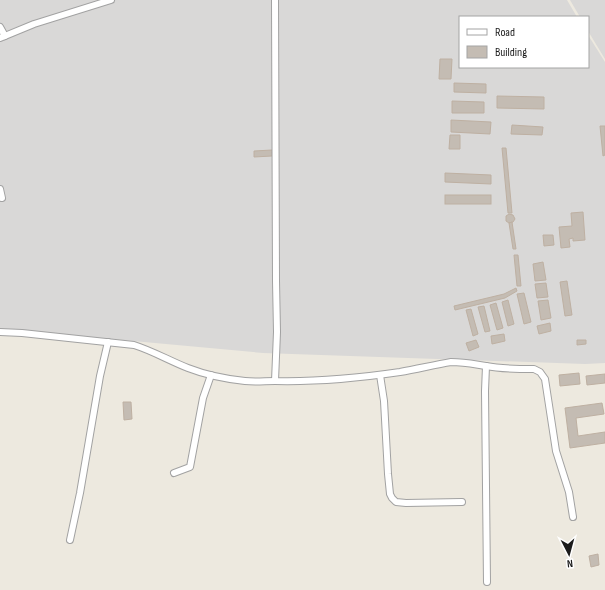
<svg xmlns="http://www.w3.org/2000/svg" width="605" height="590" font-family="'Sofia Sans Condensed',sans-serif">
	<rect width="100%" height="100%" fill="#ede9df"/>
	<g fill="#d9d8d7">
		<path d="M0,0H567L577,17H460V67H588V35L605,62V363L585,364L263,353L2,329L0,330Z"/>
		<path d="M570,0H605V59L588,31V17H580Z"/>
	</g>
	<g fill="#c4bcb3" stroke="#beb0a2">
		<path d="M440,59H452L451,79H439Z"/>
		<path d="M454,83L486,84V93L454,92Z"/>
		<path d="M497,96L544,97V109L497,108Z"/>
		<path d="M452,101L484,102V113H452Z"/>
		<path d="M451,120L491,122L490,134L451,132Z"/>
		<path d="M512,125L543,127L542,135L511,134Z"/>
		<path d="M600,126H605V155L603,156Z"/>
		<path d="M450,135H460V149H449Z"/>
		<path d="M502,148H506L512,213H508Z"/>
		<path d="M272,150V156L254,157V151Z"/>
		<path d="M445,173L491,175V184L445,182Z"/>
		<rect x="445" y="195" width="46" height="9"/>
		<path d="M583,212L585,240L573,241V238L569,239L570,247L561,248L559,227L572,226L571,213Z"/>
		<path d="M509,214L513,215L515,219L513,222L509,223L506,221V216Z"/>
		<path d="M512,222L516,249H513L509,223Z"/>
		<path d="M543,235H553L554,245L544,246Z"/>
		<path d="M514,255H518L521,286H517Z"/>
		<path d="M543,262L546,280L535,281L533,264Z"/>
		<path d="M567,281L572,315L565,316L560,282Z"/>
		<path d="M546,283L548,297L537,298L535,284Z"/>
		<path d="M516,288L517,291L505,298L455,310L454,306L504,294Z"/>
		<path d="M524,293L531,322L524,324L517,294Z"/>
		<path d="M508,300L514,324L508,326L502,302Z"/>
		<path d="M548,300L551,318L541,320L538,301Z"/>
		<path d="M496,303L503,328L497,330L490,305Z"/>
		<path d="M484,306L490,331L485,332L478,307Z"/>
		<path d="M471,309L478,334L473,336L466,310Z"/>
		<path d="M550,323L551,331L539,334L537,326Z"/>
		<path d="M504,334L505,341L492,344L491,336Z"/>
		<path d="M476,340L479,347L469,351L466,343Z"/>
		<path d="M577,340H586V344L577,345Z"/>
		<path d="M579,373L580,384L560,386L559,375Z"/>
		<path d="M605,374V383L587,385L586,376Z"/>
		<path d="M123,402H131L132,419L124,420Z"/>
		<path d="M602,403L604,414L576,418L578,436L605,432V443L570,448L565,408Z"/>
		<path d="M598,554L599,565L591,567L589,556Z"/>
	</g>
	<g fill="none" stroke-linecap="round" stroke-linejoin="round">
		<g stroke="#a2a2a2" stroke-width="8">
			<g id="minor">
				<path d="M275,0L276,281L277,332L275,381C317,382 359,378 400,372C417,369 434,365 451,362C465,362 473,364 486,366C501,369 518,369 534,369L540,372L545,379L556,451L569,492L573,517"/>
				<path d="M0,27L5,36"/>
				<path d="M0,38L34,24L111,0"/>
				<path d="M0,189L2,198"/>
				<path d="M0,332L22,333L134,345C153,351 170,361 188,368C206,375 226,379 245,381C255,382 265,381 275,381"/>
				<path d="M486,366L485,391L487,582"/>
				<path d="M380,375L384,401L388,474L390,494L392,498L396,502L406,503L462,502"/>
				<path d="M174,473L190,467L203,398L211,375"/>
				<path d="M70,540L80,493L100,376L108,342"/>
			</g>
		</g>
		<use href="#minor" stroke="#fff" stroke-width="6"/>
	</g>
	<rect x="459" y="16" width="130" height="52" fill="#ffffff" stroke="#a4a4a4"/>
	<rect x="467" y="29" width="20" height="6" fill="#ffffff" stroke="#a4a4a4"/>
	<text x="495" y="36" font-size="12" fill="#1b1b1b">Road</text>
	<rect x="467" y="46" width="20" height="12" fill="#c4bcb3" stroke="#a4a4a4"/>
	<text x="495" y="56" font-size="12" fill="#1b1b1b">Building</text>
	<g transform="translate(569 554) rotate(174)" stroke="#ffffff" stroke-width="3" paint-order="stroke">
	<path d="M0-3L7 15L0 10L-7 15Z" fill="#1b1b1b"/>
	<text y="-6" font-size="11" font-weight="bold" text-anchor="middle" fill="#1b1b1b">N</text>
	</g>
</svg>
